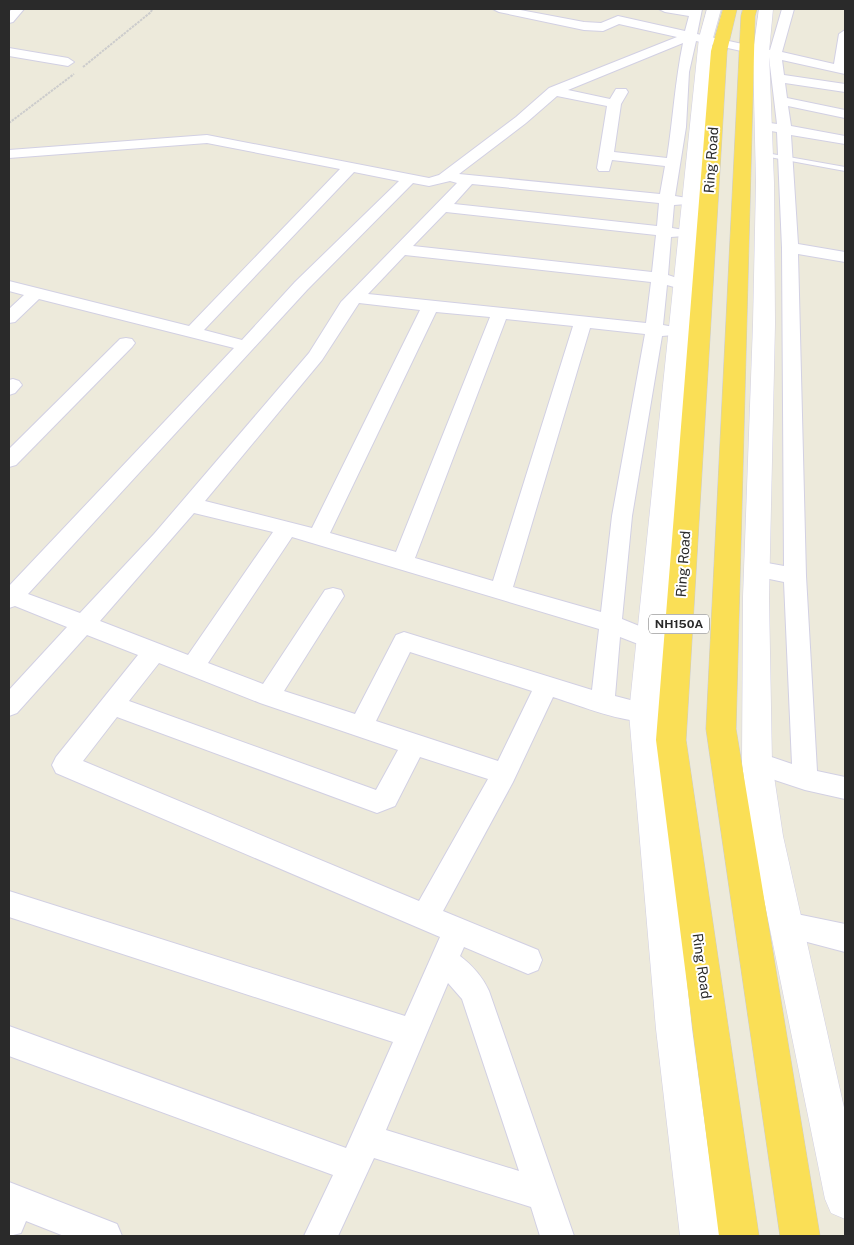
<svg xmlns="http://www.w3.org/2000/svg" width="854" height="1245" font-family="'Public Sans',sans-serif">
	<rect width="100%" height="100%" fill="#edeadb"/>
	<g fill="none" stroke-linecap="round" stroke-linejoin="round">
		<g stroke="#d2d0e3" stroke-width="2">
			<path id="service" d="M761,152L845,167V171L764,156H761Z"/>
		</g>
		<g stroke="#d2d0e3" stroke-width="2">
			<g id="minor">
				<path d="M12,9H24L13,22L9,23V12Z"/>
				<path d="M493,9H515L584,22L601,23L618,16L685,31L689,16L665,12L659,9H702L697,34L770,50L782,9H794L782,52L834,64L839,34L845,30V74L782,60L784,75L845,84V92L785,83L787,98L845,110V118L788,106L791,126L845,136V144L791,135L798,244L845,252V262L798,254L806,576L817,771L845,777V799L805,790L748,771L745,763L748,755L757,752L792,764L784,582L749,575L746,569L749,563L757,561L784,566L782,248L777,132L765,130L763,127L770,123L777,124L769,57L696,41L689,72L686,127L675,196L687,198L690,201L687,204L674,205L672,228L684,230L686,233L684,236L671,237L668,275L680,279L682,282L680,285L674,287L667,285L663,325L674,327L677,331L674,335L662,336L632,516L622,619L659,634L662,640L659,646L651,649L620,637L615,696L653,706L656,713L653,720C633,727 575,704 553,697L513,782L443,911L538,950L542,960L538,970L528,974L464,947L460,956C473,966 482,976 489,991L574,1236H540L531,1207L374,1158L338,1236H304L333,1175L9,1056V1026L346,1148L393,1042L9,917V891L405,1016L440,937L56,773L52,765L56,757L138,655L87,635L17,713L9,716V690L67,627L15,606L9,608V586L234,348L39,299L15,322L9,323V309L24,295L9,291V281L189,326L340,169L207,143L9,158V150L207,135L429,178L439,175L516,117L549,88L677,37L619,24L603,31L584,30L499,12ZM683,43C675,81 673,120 667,158L614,152L621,104L628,92L626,89H616L610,99L568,90ZM557,96L607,106L597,168L599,171H609L612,160L665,166L660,194L459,174L526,123ZM354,172L399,181L295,282L242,340L204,330ZM450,181L457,183L341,302L309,353L154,534L80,613L28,594L307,290L413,183L429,186ZM472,184L659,203L657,226L454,204ZM446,212L656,235L652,272L413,246ZM405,255L651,282L646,323L368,294ZM359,303L420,310L312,528L205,501L322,360ZM436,312L490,317L396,552L330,533ZM506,319L573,326L493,581L415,558ZM590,328L645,334L612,516L601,612L513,587ZM194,513L273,532L188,655L100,621ZM292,537L599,629L592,690L404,632L396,635L355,714L284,691L344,596L341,590L333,588L325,590L263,684L208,663ZM410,652L532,691L498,761L376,721ZM159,663L260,703L398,750L376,790L129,701ZM117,717L377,813L395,806L420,757L488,779L419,901L83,761ZM448,983L462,999L519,1171L386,1130Z"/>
				<path d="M9,48L68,58L74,62L68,66L9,56Z"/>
				<path d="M126,338L132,339L135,343L132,347L16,465L9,467V449L120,339Z"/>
				<path d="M13,379L19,381L22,385L15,393L9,395V380Z"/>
				<path d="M787,912L845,924V952L777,934L773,925L777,916Z"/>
				<path d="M9,1182L117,1224L122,1236H64L26,1221L21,1233L9,1236Z"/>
			</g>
		</g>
		<g stroke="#d2d0e3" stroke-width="1">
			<g id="tertiary">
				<path d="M707,9H721L713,38L659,713L692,1029L720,1236H680L656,1029L629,713L699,38Z"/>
				<path d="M759,9H773L769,52L774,183L775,324L769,597L772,763L783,836L845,1112V1219L831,1213L825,1199L751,836L742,763L743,597L753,324L756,183L753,52Z"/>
			</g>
		</g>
		<g stroke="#ccc" stroke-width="1">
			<g id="trunk">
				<path d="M723,9H737L727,51L686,740L759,1236H719L656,740L711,51Z"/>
				<path d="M743,9H757L755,16L736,729L820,1236H780L706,729L741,16Z"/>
			</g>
		</g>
		<g stroke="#ccc" stroke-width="2" stroke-dasharray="2.5 1" stroke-linecap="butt">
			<path d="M83,67L151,12L152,9"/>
			<path d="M9,123L74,74"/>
		</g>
		<use href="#service" fill="#fff" fill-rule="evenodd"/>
		<use href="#minor" fill="#fff" fill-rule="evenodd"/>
		<use href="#tertiary" fill="#fff" fill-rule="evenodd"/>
		<use href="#trunk" fill="#fadf56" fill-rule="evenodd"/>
	</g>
	<g text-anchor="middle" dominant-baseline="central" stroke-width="4" stroke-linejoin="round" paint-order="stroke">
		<rect fill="#fff" stroke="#6a6a6a" stroke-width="1" x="649" y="614.5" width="60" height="19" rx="4"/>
		<g font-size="12" font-weight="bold" fill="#2a2a2a">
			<text x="679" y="624">NH150A</text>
		</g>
		<g font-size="14" fill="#2a2a2a" stroke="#fff">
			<text transform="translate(711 160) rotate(-86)">Ring Road</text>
			<text transform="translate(683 564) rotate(-86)">Ring Road</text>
			<text transform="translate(702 966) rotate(82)">Ring Road</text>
		</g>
	</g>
	<rect width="854" height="1245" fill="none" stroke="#2a2a2a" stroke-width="20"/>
</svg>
